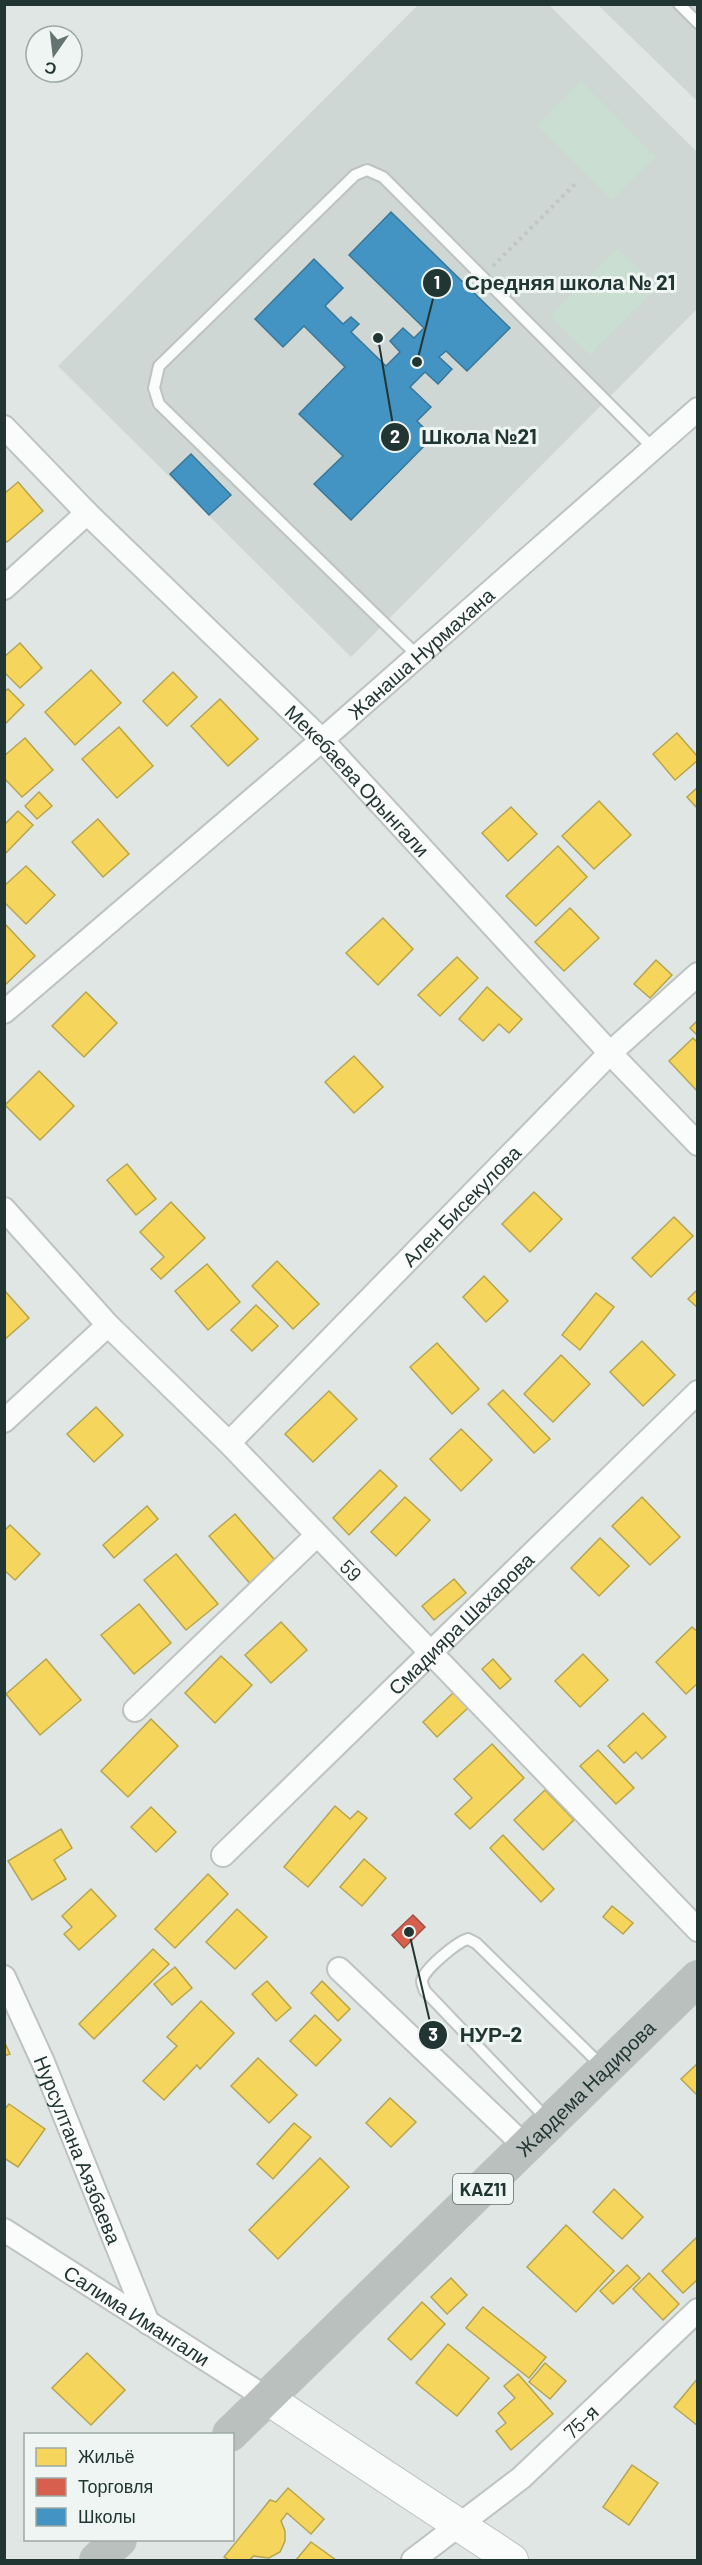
<svg xmlns="http://www.w3.org/2000/svg" width="702" height="2565" font-family="Barlow,sans-serif">
	<rect width="100%" height="100%" fill="#e0e6e3"/>
	<g fill="#ced7d4">
		<path d="M418,5H549L697,152V309L351,657L58,366Z"/>
		<path d="M598,5H697V101Z"/>
	</g>
	<g fill="#caded1">
		<path d="M581,81L656,157L612,200L537,125Z"/>
		<path d="M617,248L657,287L590,355L550,316Z"/>
	</g>
	<g fill="#f6d55c" stroke="#b6a54f" stroke-width="1.5">
		<path d="M18,482L43,511L7,542L4,539V494Z"/>
		<path d="M20,643L42,668L20,688L4,672V657Z"/>
		<path d="M91,670L121,703L75,745L45,712Z"/>
		<path d="M173,672L197,697L167,726L143,701Z"/>
		<path d="M8,689L24,705L4,725V692Z"/>
		<path d="M220,699L258,739L228,766L191,726Z"/>
		<path d="M119,727L153,766L117,798L82,759Z"/>
		<path d="M677,733L698,757V760L675,780L653,754Z"/>
		<path d="M25,738L53,770L22,797L4,778V756Z"/>
		<path d="M698,787V809L687,797Z"/>
		<path d="M39,792L52,806L37,819L25,806Z"/>
		<path d="M599,801L631,835L594,869L562,836Z"/>
		<path d="M511,807L537,834L508,861L482,833Z"/>
		<path d="M18,811L33,825L4,855V825Z"/>
		<path d="M98,819L129,854L103,877L72,842Z"/>
		<path d="M558,846L587,877L536,926L506,896Z"/>
		<path d="M26,866L55,895L26,924L4,902V886Z"/>
		<path d="M570,908L599,938L564,971L535,942Z"/>
		<path d="M383,918L413,949L378,985L346,953Z"/>
		<path d="M6,925L35,956L5,985L4,927Z"/>
		<path d="M457,957L478,978L440,1016L418,995Z"/>
		<path d="M656,960L672,975L650,998L634,984Z"/>
		<path d="M487,987L522,1019L509,1033L499,1024L483,1041L459,1019Z"/>
		<path d="M86,992L117,1023L84,1057L52,1026Z"/>
		<path d="M698,1020V1036L690,1028Z"/>
		<path d="M693,1038L698,1043L697,1091L669,1061Z"/>
		<path d="M354,1056L383,1087L354,1113L325,1082Z"/>
		<path d="M39,1071L74,1106L40,1140L5,1105Z"/>
		<path d="M127,1164L156,1199L136,1215L107,1180Z"/>
		<path d="M534,1192L562,1219L530,1252L502,1224Z"/>
		<path d="M171,1202L205,1238L161,1279L151,1269L164,1257L140,1232Z"/>
		<path d="M674,1217L693,1236L651,1277L632,1258Z"/>
		<path d="M277,1261L319,1304L293,1329L252,1286Z"/>
		<path d="M207,1264L240,1302L208,1330L175,1291Z"/>
		<path d="M484,1276L508,1301L486,1322L463,1297Z"/>
		<path d="M698,1289V1308L688,1299Z"/>
		<path d="M4,1290L29,1318L4,1340Z"/>
		<path d="M596,1293L614,1307L580,1350L562,1335Z"/>
		<path d="M256,1305L278,1326L252,1351L231,1330Z"/>
		<path d="M642,1341L675,1375L643,1406L610,1372Z"/>
		<path d="M437,1343L479,1389L452,1414L410,1367Z"/>
		<path d="M561,1355L590,1384L553,1422L524,1394Z"/>
		<path d="M503,1390L550,1439L534,1453L488,1404Z"/>
		<path d="M329,1391L357,1419L313,1462L285,1434Z"/>
		<path d="M96,1407L123,1435L94,1462L67,1434Z"/>
		<path d="M461,1429L492,1460L461,1491L430,1459Z"/>
		<path d="M380,1470L397,1486L349,1535L333,1518Z"/>
		<path d="M405,1497L430,1520L396,1556L371,1532Z"/>
		<path d="M642,1497L680,1537L650,1565L612,1526Z"/>
		<path d="M147,1506L158,1519L114,1558L103,1545Z"/>
		<path d="M235,1514L279,1565L253,1587L209,1536Z"/>
		<path d="M10,1525L40,1554L15,1580L4,1570V1531Z"/>
		<path d="M600,1538L629,1566L599,1596L571,1568Z"/>
		<path d="M176,1554L218,1604L186,1630L144,1580Z"/>
		<path d="M454,1579L466,1593L434,1620L422,1606Z"/>
		<path d="M139,1604L171,1643L134,1674L101,1635Z"/>
		<path d="M281,1622L307,1650L271,1683L245,1655Z"/>
		<path d="M692,1627L698,1632V1683L686,1694L656,1662Z"/>
		<path d="M583,1654L608,1680L580,1707L555,1681Z"/>
		<path d="M221,1656L252,1685L215,1723L185,1693Z"/>
		<path d="M46,1659L81,1700L40,1735L6,1694Z"/>
		<path d="M493,1659L511,1679L500,1689L482,1669Z"/>
		<path d="M455,1691L469,1707L437,1737L423,1722Z"/>
		<path d="M643,1713L666,1737L642,1759L636,1752L624,1763L608,1746Z"/>
		<path d="M151,1719L178,1746L128,1797L101,1771Z"/>
		<path d="M492,1744L524,1778L470,1829L455,1814L472,1798L454,1779Z"/>
		<path d="M598,1750L634,1788L616,1804L580,1766Z"/>
		<path d="M545,1790L574,1820L543,1850L514,1820Z"/>
		<path d="M335,1806L350,1819L358,1811L367,1818L308,1887L284,1867Z"/>
		<path d="M151,1807L176,1832L156,1852L131,1827Z"/>
		<path d="M61,1829L72,1848L54,1860L66,1879L32,1900L8,1861Z"/>
		<path d="M503,1835L554,1889L541,1902L490,1848Z"/>
		<path d="M364,1859L386,1878L362,1906L340,1887Z"/>
		<path d="M208,1874L228,1894L175,1948L155,1929Z"/>
		<path d="M91,1889L116,1916L79,1950L64,1934L72,1927L62,1916Z"/>
		<path d="M612,1906L633,1923L623,1934L603,1917Z"/>
		<path d="M237,1909L267,1937L235,1969L206,1942Z"/>
		<path d="M153,1949L169,1964L94,2039L79,2024Z"/>
		<path d="M175,1967L192,1988L172,2005L154,1984Z"/>
		<path d="M267,1981L291,2008L276,2021L252,1994Z"/>
		<path d="M322,1981L350,2009L338,2021L311,1993Z"/>
		<path d="M201,2001L234,2033L200,2069L197,2065L164,2100L143,2081L177,2046L167,2037Z"/>
		<path d="M315,2015L341,2040L316,2066L290,2041Z"/>
		<path d="M4,2041L10,2054L4,2056Z"/>
		<path d="M258,2058L297,2095L269,2123L231,2086Z"/>
		<path d="M698,2063V2096L681,2079Z"/>
		<path d="M390,2098L416,2122L391,2147L366,2123Z"/>
		<path d="M9,2104L45,2129L18,2167L4,2158V2110Z"/>
		<path d="M294,2123L311,2137L273,2179L257,2164Z"/>
		<path d="M320,2158L349,2187L278,2259L249,2230Z"/>
		<path d="M614,2189L643,2217L622,2239L593,2212Z"/>
		<path d="M566,2225L614,2271L576,2312L527,2267Z"/>
		<path d="M698,2236V2279L683,2293L662,2271Z"/>
		<path d="M627,2265L640,2278L613,2304L600,2291Z"/>
		<path d="M649,2273L679,2304L663,2320L633,2289Z"/>
		<path d="M451,2278L467,2295L447,2314L431,2297Z"/>
		<path d="M422,2302L445,2324L411,2360L388,2339Z"/>
		<path d="M483,2307L546,2357L529,2378L466,2328Z"/>
		<path d="M448,2344L489,2378L457,2416L416,2383Z"/>
		<path d="M87,2353L125,2390L91,2425L52,2388Z"/>
		<path d="M545,2363L566,2381L550,2399L529,2382Z"/>
		<path d="M518,2374L553,2414L511,2450L496,2431L506,2423L498,2413L515,2398L504,2386Z"/>
		<path d="M698,2378V2426L674,2407Z"/>
		<path d="M632,2465L658,2483L629,2525L603,2507Z"/>
		<path d="M288,2488L324,2519L311,2534L287,2513L281,2521L285,2531V2541L280,2552L269,2558L253,2556L250,2560H229L224,2557L270,2500L276,2502Z"/>
		<path d="M311,2542L336,2560H296Z"/>
	</g>
	<path fill="#d6604d" stroke="#a05345" stroke-width="1.5" d="M413,1915L425,1927L404,1948L392,1935Z"/>
	<g fill="#4393c3" stroke="#397798" stroke-width="1.5">
		<path d="M391,212L510,328L467,371L446,351L439,357L452,369L438,384L425,372L410,387L431,407L417,421L433,437L351,520L314,484L343,456L299,414L345,367L304,326L283,347L255,319L314,259L343,288L325,306L343,324L351,317L359,324L351,332L386,366L400,352L390,341L403,328L414,338L424,328L349,255Z"/>
		<path d="M191,454L231,495L209,515L170,474Z"/>
	</g>
	<g fill="none" stroke-linecap="round" stroke-linejoin="round">
		<g stroke="#bdc3c0" stroke-width="14">
			<g id="lane">
				<path d="M679,4L698,23"/>
				<path d="M418,656L159,404L154,388L159,366L355,175L367,170L383,177L653,448"/>
				<path d="M547,2119L425,1991C424,1988 422,1985 422,1981C423,1970 457,1942 468,1939L476,1943L603,2067"/>
			</g>
		</g>
		<g stroke="#bdc3c0" stroke-width="26">
			<g id="street">
				<path id="s1" d="M4,427L87,513L322,740L610,1053L698,1144"/>
				<path d="M4,588L87,513"/>
				<path id="s2" d="M4,1012L322,740L698,409"/>
				<path id="s3" d="M4,1209L108,1325L229,1443L698,1930"/>
				<path d="M4,1421L108,1325"/>
				<path id="s4" d="M229,1443L610,1053L698,974"/>
				<path d="M135,1710L317,1535"/>
				<path id="s5" d="M223,1855L698,1392"/>
				<path d="M339,1969L526,2147"/>
				<path id="s6" d="M4,1977L43,2062L148,2323"/>
				<path id="s7" d="M4,2230L268,2399"/>
				<path id="s8" d="M413,2560L521,2478L698,2310"/>
			</g>
		</g>
		<g stroke="#bdc3c1" stroke-width="34">
			<path id="secondary" d="M268,2399L512,2560"/>
		</g>
		<g stroke="#bbc3c0" stroke-width="36">
			<g id="highway">
				<path id="s9" d="M230,2434L698,1978"/>
				<path d="M97,2560L119,2540"/>
			</g>
		</g>
		<path stroke="#bfc6c4" stroke-width="4" stroke-dasharray="3 4.5" stroke-linecap="butt" d="M493,266L575,184"/>
		<use href="#lane" stroke="#fafbfb" stroke-width="10"/>
		<use href="#street" stroke="#fafbfb" stroke-width="22"/>
		<use href="#secondary" stroke="#fafbfb" stroke-width="32"/>
		<use href="#highway" stroke="#b9c0be" stroke-width="33"/>
	</g>
	<g text-anchor="middle" dominant-baseline="central" stroke-width="6" stroke-linejoin="round" paint-order="stroke">
		<rect fill="#eef5f2" stroke="#5e6f6c" stroke-width="1.5" x="453" y="2174" width="60" height="30" rx="4.5"/>
		<g font-size="18" font-weight="bold" fill="#213632">
			<text x="483" y="2189">KAZ11</text>
		</g>
		<g font-size="20" fill="#213632" stroke="#eef5f2">
			<text stroke="none"><textPath href="#s2" startOffset="550">Жанаша Нурмахана</textPath></text>
			<text stroke="none"><textPath href="#s1" startOffset="500">Мекебаева Орынгали</textPath></text>
			<text stroke="none"><textPath href="#s4" startOffset="332">Ален Бисекулова</textPath></text>
			<text stroke="none"><textPath href="#s3" startOffset="501">59</textPath></text>
			<text stroke="none"><textPath href="#s5" startOffset="332">Смадияра Шахарова</textPath></text>
			<text stroke="none"><textPath href="#s9" startOffset="496">Жардема Надирова</textPath></text>
			<text stroke="none"><textPath href="#s6" startOffset="188">Нурсултана Аязбаева</textPath></text>
			<text stroke="none"><textPath href="#s7" startOffset="158">Салима Имангали</textPath></text>
			<text stroke="none"><textPath href="#s8" startOffset="218">75-я</textPath></text>
		</g>
	</g>
	<path fill="none" stroke="#213632" stroke-width="2" d="M417 362L437 283M378 338L395 437M409 1932L433 2035"/>
	<g fill="#213632" stroke="#eef5f2" stroke-width="2">
		<circle cx="417" cy="362" r="6"/>
		<circle cx="378" cy="338" r="6"/>
		<circle cx="409" cy="1932" r="6"/>
		<circle cx="437" cy="283" r="15"/>
		<circle cx="395" cy="437" r="15"/>
		<circle cx="433" cy="2035" r="15"/>
	</g>
	<g font-size="18" text-anchor="middle" font-weight="bold" fill="#fff">
		<text x="437" y="289">1</text>
		<text x="395" y="443">2</text>
		<text x="433" y="2041">3</text>
	</g>
	<g font-size="21" text-anchor="middle" font-weight="bold" fill="#213632" stroke="#eef5f2" stroke-width="6" stroke-linejoin="round" paint-order="stroke">
		<text x="570" y="290">Средняя школа № 21</text>
		<text x="479" y="444">Школа №21</text>
		<text x="491" y="2042">НУР-2</text>
	</g>
	<rect width="702" height="2565" fill="none" stroke="#213632" stroke-width="12"/>
	<rect x="24" y="2433" width="210" height="108" fill="#eef5f2" stroke="#9ca9a5" stroke-width="1.5"/>
	<rect x="36" y="2448" width="30" height="18" fill="#f6d55c" stroke="#9ca9a5" stroke-width="1.5"/>
	<text x="78" y="2463" font-size="18" fill="#213632">Жильё</text>
	<rect x="36" y="2478" width="30" height="18" fill="#d6604d" stroke="#9ca9a5" stroke-width="1.5"/>
	<text x="78" y="2493" font-size="18" fill="#213632">Торговля</text>
	<rect x="36" y="2508" width="30" height="18" fill="#4393c3" stroke="#9ca9a5" stroke-width="1.5"/>
	<text x="78" y="2523" font-size="18" fill="#213632">Школы</text>
	<g transform="translate(54 54) rotate(194)"><circle r="28" fill="#eef5f2" stroke="#9ca9a5" stroke-width="1.5"/>
	<path d="M0-4.5L10 22L0 15L-10 22Z" fill="#647470"/>
	<text y="-9" font-size="16" font-weight="bold" text-anchor="middle" fill="#213632">С</text>
	</g>
</svg>
